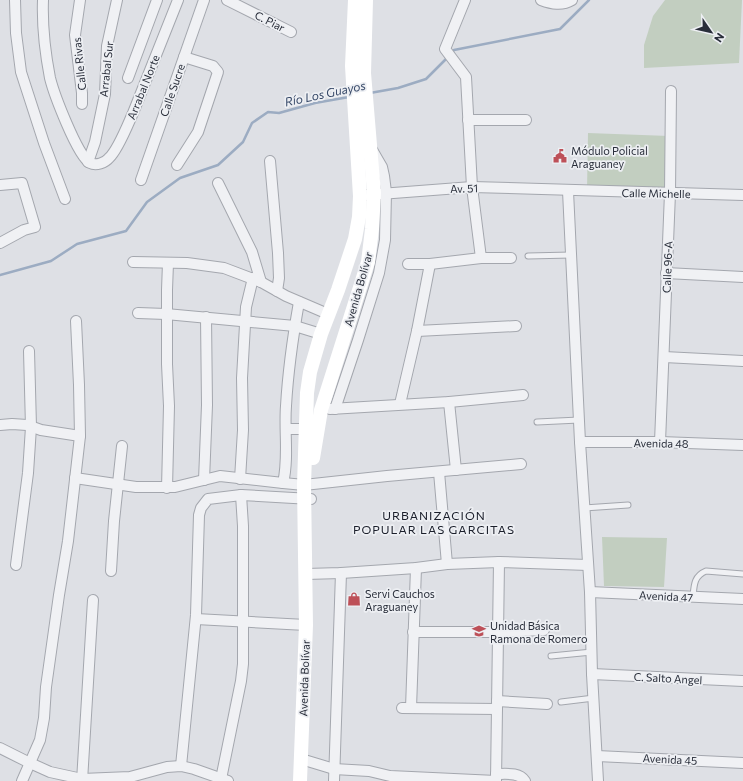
<svg xmlns="http://www.w3.org/2000/svg" width="743" height="781" font-family="Commissioner,sans-serif">
	<rect width="100%" height="100%" fill="#dee0e5"/>
	<g fill="#c2cec0">
		<path d="M665,0H742L739,63L644,68V45L653,16Z"/>
		<path d="M588,133L669,136L668,191L587,190Z"/>
		<path d="M602,537L667,538L664,587L604,586Z"/>
	</g>
	<g fill="none" stroke-linecap="round" stroke-linejoin="round">
		<g stroke="#9cacc2" stroke-width="2.5">
			<path d="M451,54L454,50L560,29L589,0"/>
			<path d="M370,93L398,88L426,79L448,57"/>
			<path d="M0,275L51,261L77,244L126,231L147,202L180,178L218,165L243,142L252,123L268,112L279,113L315,103L349,97"/>
		</g>
		<g stroke="#a4a7ae" stroke-width="7">
			<g id="lane">
				<path d="M528,256L571,255"/>
				<path d="M537,422L579,420"/>
				<path d="M584,508L628,505"/>
				<path d="M693,597C694,585 694,576 706,571L743,574"/>
				<path d="M551,656L592,652"/>
				<path d="M561,702L594,698"/>
			</g>
		</g>
		<g stroke="#a4a7ae" stroke-width="12">
			<g id="street">
				<path d="M15,0L16,33L21,72L44,143L65,199"/>
				<path d="M43,0C42,26 45,52 50,78C54,94 77,155 90,163C96,166 105,163 109,158C118,150 128,124 133,113C148,75 163,37 178,0"/>
				<path d="M80,0L75,35L82,93V104"/>
				<path d="M227,0L291,32"/>
				<path d="M465,0L445,49L466,77L472,187L481,258"/>
				<path d="M541,0C552,4 562,6 572,0"/>
				<path d="M128,78L157,0"/>
				<path d="M468,120H526"/>
				<path d="M270,161L278,253L279,278L277,291"/>
				<path d="M88,162L95,142L105,94L107,46L117,0"/>
				<path d="M177,165L198,132L218,72L213,66L184,57"/>
				<path d="M141,180L204,0"/>
				<path d="M218,183L252,252L261,282"/>
				<path d="M0,185L22,183L35,227L24,230L0,243"/>
				<path d="M568,191L580,442L590,592L592,674L598,781"/>
				<path d="M367,195L472,187L743,195"/>
				<path d="M133,262L187,263L224,268L261,282L286,296L328,314"/>
				<path d="M408,264H430L481,258H511"/>
				<path d="M666,273L743,277"/>
				<path d="M138,313L166,314L295,326L321,334"/>
				<path d="M417,331L516,326"/>
				<path d="M664,357L743,361"/>
				<path d="M449,402L456,470"/>
				<path d="M400,404L417,331L430,264"/>
				<path d="M330,409L449,402L523,395"/>
				<path d="M335,409L358,340L379,273L385,240L386,192L384,176L382,167L371,148"/>
				<path d="M0,425L12,424L27,425L41,430L80,436"/>
				<path d="M286,429H306"/>
				<path d="M580,442H660L743,445"/>
				<path d="M660,442L670,193L671,91"/>
				<path d="M439,472L447,564"/>
				<path d="M75,478L136,487H175L220,476L283,483C289,458 284,431 286,406C288,371 293,336 299,302"/>
				<path d="M240,479L243,430L242,378L246,307L253,278"/>
				<path d="M204,480L207,405L206,317"/>
				<path d="M283,483L304,485L387,476L521,464"/>
				<path d="M167,488L169,406L167,364V290L168,263"/>
				<path d="M16,565L28,473L31,427L29,351"/>
				<path d="M111,571L114,521L122,446"/>
				<path d="M306,574L341,573L416,568L447,564L499,562L588,565"/>
				<path d="M590,592L743,599"/>
				<path d="M196,619L306,625"/>
				<path d="M413,632H497L544,630"/>
				<path d="M592,674L743,681"/>
				<path d="M497,701L547,704"/>
				<path d="M402,708L497,709"/>
				<path d="M411,708L416,568"/>
				<path d="M0,748L30,763L50,772L82,779L130,777L167,767L181,766L194,769L228,781"/>
				<path d="M597,756L743,763"/>
				<path d="M301,759L334,769L369,771L390,776L496,781"/>
				<path d="M181,766L196,615L199,515L201,508L208,499L241,495L311,499"/>
				<path d="M496,774C506,774 519,772 525,781"/>
				<path d="M221,779L241,681L243,664V526L241,495"/>
				<path d="M22,781L40,740L44,718L46,687L59,595L68,541L80,436L79,385L76,321"/>
				<path d="M82,781L93,600"/>
				<path d="M334,781L341,573"/>
				<path d="M496,781L499,562"/>
			</g>
		</g>
		<use href="#lane" stroke="#f0f1f4" stroke-width="5"/>
		<use href="#street" stroke="#f0f1f4" stroke-width="10"/>
		<g stroke="#fff" stroke-width="14">
			<path d="M313,458L321,410L368,262L372,229L374,193L364,73L366,0"/>
			<path d="M300,781L306,625L304,485L307,393L310,372L321,334L338,290L355,239L359,217L360,196L352,66L355,0"/>
		</g>
	</g>
	<defs>
		<g id="civic-bare" transform="scale(1.08)"><path d="M-.6-6.5H3V-4.5H.6V-3L4-1V1h2V6H-6V1h2V-1L-.6-3ZM-1.2 2.5V6h2.4V2.5Z" fill="#bd5058" stroke="#edeff3" stroke-width="2.5" paint-order="stroke"/></g>
		<g id="shop-bare" transform="scale(1.08)"><path d="M-5-2.5h2.3a2.7 3.5 0 0 1 5.4 0H5L5.5 6h-11ZM-1.5-2.5h3a1.5 2.3 0 0 0-3 0Z" fill="#bd5058" stroke="#edeff3" stroke-width="2.5" paint-order="stroke"/></g>
		<g id="school-bare" transform="scale(1.08)"><path d="M0-5L7-2L0 1L-7-2ZM-4 1L0 2.5L4 1V4Q0 6-4 4Z" fill="#bd5058" stroke="#edeff3" stroke-width="2.5" paint-order="stroke"/></g>
	</defs>
	<g fill-rule="evenodd">
		<use href="#civic-bare" x="560" y="156"/>
		<use href="#shop-bare" x="354" y="599"/>
		<use href="#school-bare" x="479" y="631"/>
	</g>
	<g text-anchor="middle" dominant-baseline="central" stroke-width="3.5" stroke-linejoin="round" paint-order="stroke">
		<g font-size="11" fill="#292e3a" stroke="#edeff3">
			<text transform="translate(270 21) rotate(27)">C. Piar</text>
			<text transform="translate(79 64) rotate(-96)">Calle Rivas</text>
			<text transform="translate(106 69) rotate(-84)">Arrabal Sur</text>
			<text transform="translate(143 87) rotate(-68)">Arrabal Norte</text>
			<text transform="translate(172 90) rotate(-71)">Calle Sucre</text>
			<text transform="translate(464 188) rotate(-2)">Av. 51</text>
			<text transform="translate(656 193) rotate(1)">Calle Michelle</text>
			<text transform="translate(667 267) rotate(-88)">Calle 96-A</text>
			<text transform="translate(358 289) rotate(-74)">Avenida Bolívar</text>
			<text transform="translate(661 443) rotate(1)">Avenida 48</text>
			<text transform="translate(666 596) rotate(3)">Avenida 47</text>
			<text transform="translate(304 678) rotate(-88)">Avenida Bolívar</text>
			<text transform="translate(668 678) rotate(3)">C. Salto Angel</text>
			<text transform="translate(670 759) rotate(3)">Avenida 45</text>
		</g>
		<g font-size="11" fill="#292e3a" stroke="#edeff3" text-anchor="start">
			<text x="571" y="150">Módulo Policial<tspan x="571" dy="13">Araguaney</tspan></text>
			<text x="365" y="593">Servi Cauchos<tspan x="365" dy="13">Araguaney</tspan></text>
			<text x="490" y="625">Unidad Básica<tspan x="490" dy="13">Ramona de Romero</tspan></text>
		</g>
		<g font-size="12" font-style="italic" fill="#384a69" stroke="#edeff3">
			<text transform="translate(325 93) rotate(-12)">Río Los Guayos</text>
		</g>
		<g font-size="12" letter-spacing="1" fill="#1b1f2b" stroke="#edeff3">
			<text x="434" y="515">URBANIZACIÓN<tspan x="434" dy="14">POPULAR LAS GARCITAS</tspan></text>
		</g>
	</g>
	<g transform="translate(711 32) rotate(124)" stroke="#edeff3" stroke-width="3" paint-order="stroke">
	<path d="M0-3L7 15L0 10L-7 15Z" fill="#292e3a"/>
	<text y="-6" font-size="11" font-weight="bold" text-anchor="middle" fill="#292e3a">N</text>
	</g>
</svg>
